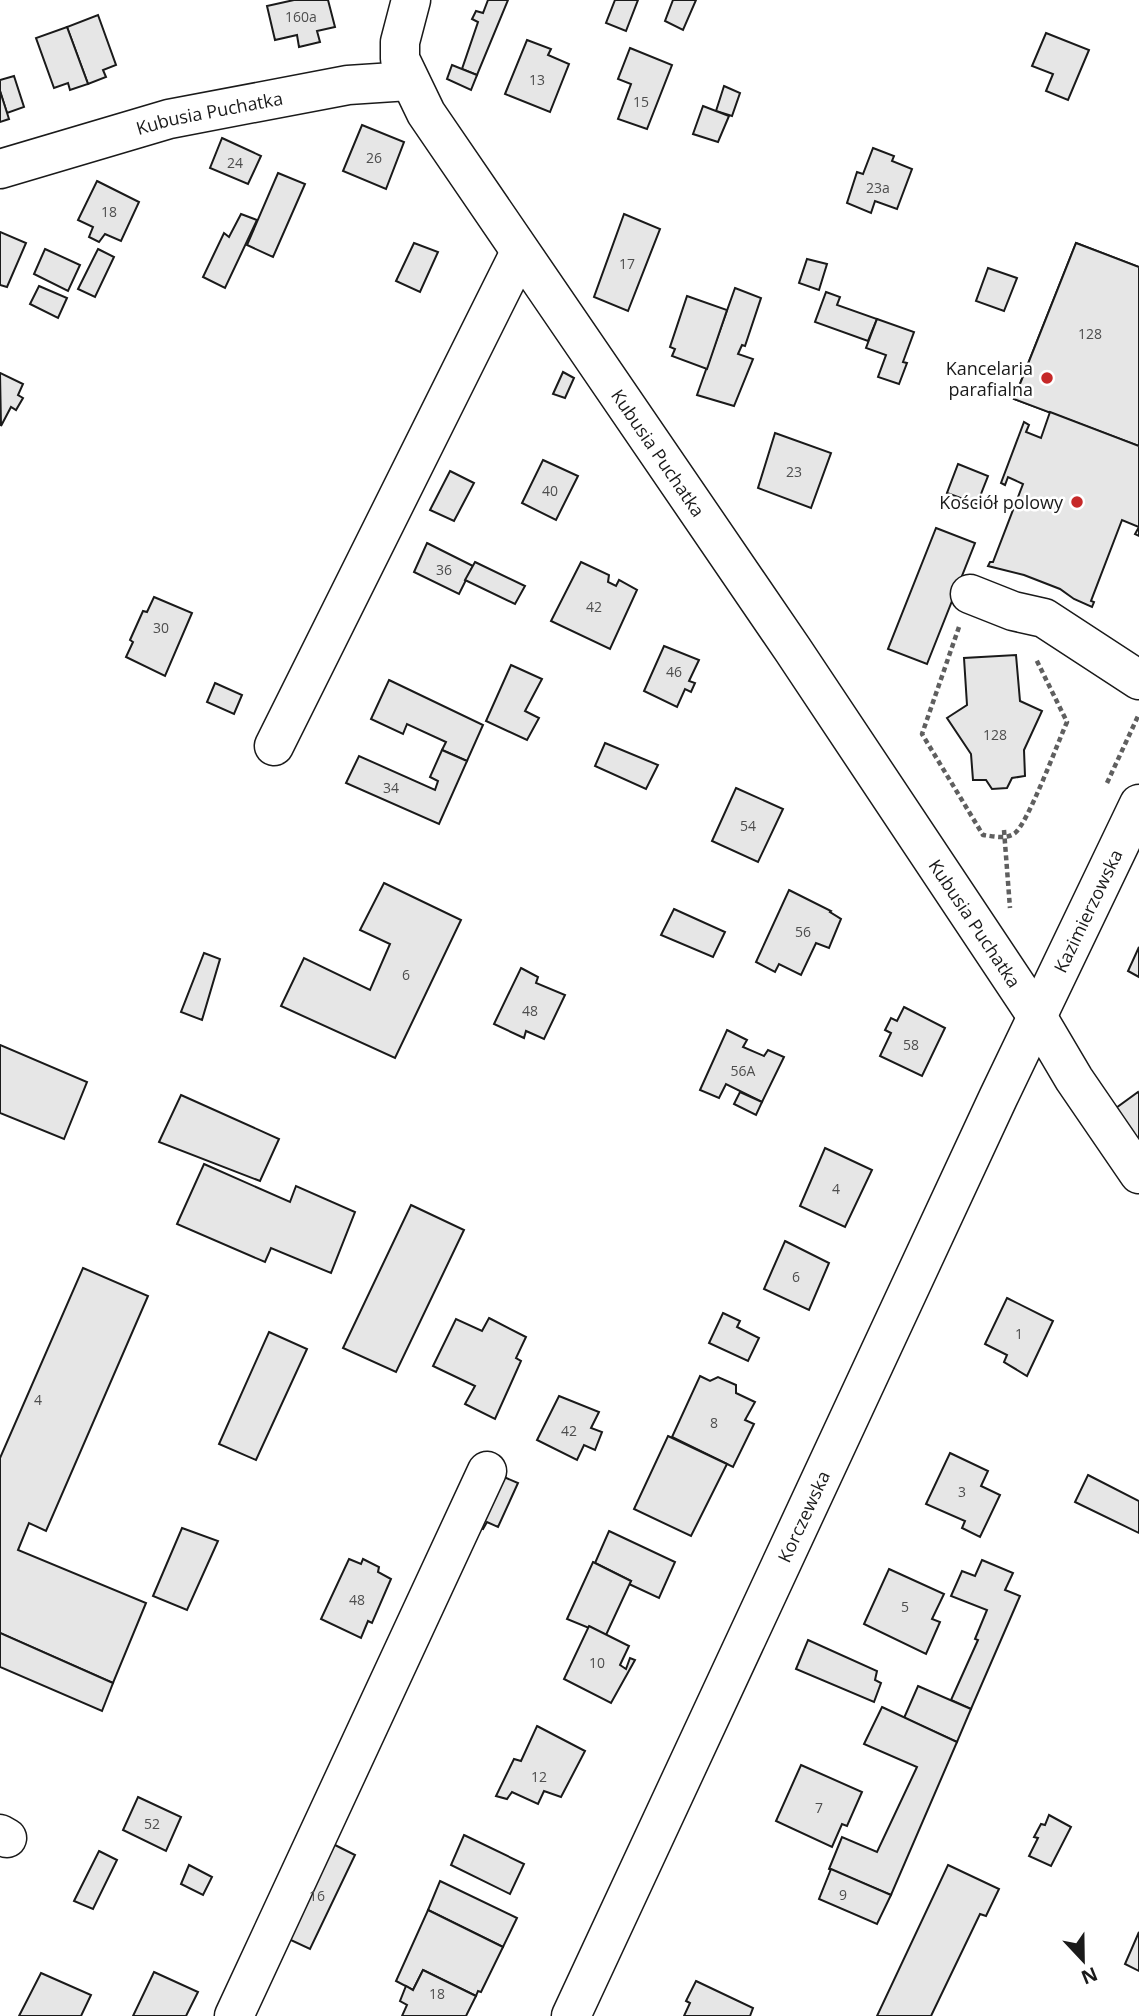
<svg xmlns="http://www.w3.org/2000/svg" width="1139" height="2016" font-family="'Open Sans',sans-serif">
	<rect width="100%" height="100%" fill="#fff"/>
	<g fill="#e6e6e6" stroke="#1a1a1a" stroke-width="2">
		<path d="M294,0H328L335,27L317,31L320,42L299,47L297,35L275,40L267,6Z"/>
		<path d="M488,0H508L477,75L462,69L478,22L472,19L476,11L483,13Z"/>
		<path d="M615,0H638L626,31L606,23Z"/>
		<path d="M673,0H696L683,30L665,21Z"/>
		<path d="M98,15L116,65L103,70L106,77L88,84L67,27Z"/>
		<path d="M67,27L88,84L70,90L68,83L54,88L36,38Z"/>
		<path d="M1046,33L1089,50L1068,100L1046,91L1053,74L1032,66Z"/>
		<path d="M527,40L551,49L548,55L569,64L550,112L505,94Z"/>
		<path d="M630,48L672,65L647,129L618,119L631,84L618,79Z"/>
		<path d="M452,65L477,75L471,90L447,79Z"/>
		<path d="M14,76L24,107L7,113L0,91V80Z"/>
		<path d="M724,86L740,93L732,116L716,111Z"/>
		<path d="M0,91L9,119L0,122Z"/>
		<path d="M703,106L729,116L718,142L693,134Z"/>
		<path d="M362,125L404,142L386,189L343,171Z"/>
		<path d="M222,138L261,156L248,184L210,168Z"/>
		<path d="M873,148L894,156L892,161L912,169L897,209L875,201L871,213L847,203L857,172L863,174Z"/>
		<path d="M278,173L305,184L273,257L247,245Z"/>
		<path d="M97,181L139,202L121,241L105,234L99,242L89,237L93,227L78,220Z"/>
		<path d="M241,214L257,220L225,288L203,277L224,233L229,237Z"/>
		<path d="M624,214L660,229L628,311L594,297Z"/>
		<path d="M0,232L26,243L7,287L0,285Z"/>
		<path d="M414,243L438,252L420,292L396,281Z"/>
		<path d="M1076,243L1139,267V312L1111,300L1083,370L1139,392V446L1014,399Z"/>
		<path d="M1076,243L1139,267V446L1014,399Z"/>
		<path d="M45,249L80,265L68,291L34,274Z"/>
		<path d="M98,249L114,257L95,297L78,289Z"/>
		<path d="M807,259L827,264L819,290L799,283Z"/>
		<path d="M988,268L1017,278L1004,311L976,301Z"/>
		<path d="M39,286L67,298L58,318L30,304Z"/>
		<path d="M735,288L761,298L745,346L742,345L738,354L753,359L734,406L697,395Z"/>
		<path d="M826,292L840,297L837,305L877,319L868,341L815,322Z"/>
		<path d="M687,296L727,310L707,369L672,356L675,349L670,347Z"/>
		<path d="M877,319L914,332L903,362L907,363L899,384L878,377L886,355L866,348Z"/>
		<path d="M563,372L574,378L565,398L553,394Z"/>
		<path d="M0,373L23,384L18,395L23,398L16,410L11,407L1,426Z"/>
		<path d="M1050,412L1139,446V536L1135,534L1139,527L1122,520L1091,601L1094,602L1092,607L1074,599L1060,589L1024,575L988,566L990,562H993L1023,484L1008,477L1005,485L1001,483L1024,422L1029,425L1026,432L1041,438Z"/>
		<path d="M775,433L831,453L811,508L758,488Z"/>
		<path d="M543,460L578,476L556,520L522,503Z"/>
		<path d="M958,464L988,476L977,504L947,493Z"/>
		<path d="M450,471L474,483L454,521L430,510Z"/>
		<path d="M936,528L975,543L927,664L888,649Z"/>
		<path d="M427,543L473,566L459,594L414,572Z"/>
		<path d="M475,562L525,586L515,604L465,580Z"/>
		<path d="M581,562L609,575L608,582L616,586L619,580L637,590L610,649L551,621Z"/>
		<path d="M154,597L192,613L165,676L126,657L133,642L130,640L143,611L147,612Z"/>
		<path d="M664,646L699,660L689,681L695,683L691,692L685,689L677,707L644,691Z"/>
		<path d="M1016,655L1020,701L1042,711L1024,750L1025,776L1012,778L1007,788L992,789L986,780H973L971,754L947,718L967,705L964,658Z"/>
		<path d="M511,665L542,679L525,711L539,718L527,740L486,721Z"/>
		<path d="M389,680L483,725L467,761L442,750L446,742L407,724L403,734L371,719Z"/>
		<path d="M215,683L242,695L234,714L207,702Z"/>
		<path d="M605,743L658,765L646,789L595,766Z"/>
		<path d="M442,750L467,761L439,824L346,783L359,756L435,790L438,781L430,777Z"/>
		<path d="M736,788L783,809L758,862L712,841Z"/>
		<path d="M384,883L461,920L395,1058L281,1006L304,958L370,990L390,944L360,930Z"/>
		<path d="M789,890L831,911L830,912L841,919L829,948L816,943L801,975L779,964L775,972L756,962Z"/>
		<path d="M674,909L725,932L713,957L661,935Z"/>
		<path d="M1139,947V977L1128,971Z"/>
		<path d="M204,953L220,959L202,1020L181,1012Z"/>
		<path d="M521,968L538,977L536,983L565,995L544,1039L526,1031L524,1038L494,1024Z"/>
		<path d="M904,1007L945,1028L922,1076L880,1056L891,1033L885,1030L891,1018L897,1021Z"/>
		<path d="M727,1030L747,1040L743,1047L764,1056L768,1050L784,1057L762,1102L726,1084L719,1098L700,1090Z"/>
		<path d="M0,1045L87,1082L64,1139L0,1113Z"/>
		<path d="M740,1092L762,1102L756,1115L734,1104Z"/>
		<path d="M1138,1092L1139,1094V1141L1116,1108Z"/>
		<path d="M181,1095L279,1139L260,1181L159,1142Z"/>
		<path d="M825,1148L872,1170L845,1227L800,1206Z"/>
		<path d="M204,1164L290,1202L296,1186L355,1212L331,1273L271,1248L265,1262L177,1224Z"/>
		<path d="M411,1205L464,1230L396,1372L343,1348Z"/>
		<path d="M785,1241L829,1263L809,1310L764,1289Z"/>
		<path d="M83,1268L148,1296L46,1531L29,1523L18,1550L146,1603L113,1683L0,1633V1458Z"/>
		<path d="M1007,1298L1053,1321L1027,1376L1004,1362L1007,1355L985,1344Z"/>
		<path d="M723,1313L740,1321L737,1327L759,1338L748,1361L709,1343Z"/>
		<path d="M489,1318L526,1337L516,1358L521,1361L495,1419L465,1404L475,1386L433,1366L456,1319L482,1331Z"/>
		<path d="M269,1332L307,1349L256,1460L219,1444Z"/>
		<path d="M700,1376L710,1381L718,1377L736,1385V1393L755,1402L745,1420L754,1424L733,1467L672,1437Z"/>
		<path d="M559,1396L599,1412L591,1428L602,1432L595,1450L584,1445L577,1460L537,1440Z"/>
		<path d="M668,1436L727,1464L691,1536L634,1509Z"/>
		<path d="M950,1453L988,1471L981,1486L1000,1495L980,1537L962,1528L965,1521L926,1504Z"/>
		<path d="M497,1474L518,1483L498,1527L487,1522L483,1529L474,1526Z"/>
		<path d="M1088,1475L1139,1501V1533L1075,1502Z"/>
		<path d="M182,1528L218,1541L187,1610L153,1596Z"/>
		<path d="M609,1531L675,1562L659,1598L629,1584L631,1581L595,1563Z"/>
		<path d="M349,1559L361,1564L363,1559L379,1567L378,1572L391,1579L372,1623L368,1621L361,1638L321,1619Z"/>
		<path d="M982,1560L1013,1573L1005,1590L1020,1596L971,1709L951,1700L978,1640L975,1639L987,1610L951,1596L962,1571L975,1576Z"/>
		<path d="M593,1562L631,1581L606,1635L567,1619Z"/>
		<path d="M889,1569L944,1594L932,1619L940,1622L926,1654L864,1624Z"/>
		<path d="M589,1626L629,1646L620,1665L626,1669L630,1658L635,1660L611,1703L564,1679Z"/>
		<path d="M0,1633L113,1683L102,1711L0,1667Z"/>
		<path d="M808,1640L877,1671L875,1680L881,1683L874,1702L796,1669Z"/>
		<path d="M918,1686L971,1709L957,1742L904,1718Z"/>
		<path d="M882,1707L957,1742L891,1895L829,1869L842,1837L877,1852L917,1767L864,1744Z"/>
		<path d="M537,1726L585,1751L561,1797L544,1791L538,1804L512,1792L507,1799L496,1796L514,1759L521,1761Z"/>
		<path d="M801,1765L862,1792L847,1826L842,1824L832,1847L776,1821Z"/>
		<path d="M138,1797L181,1817L166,1851L123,1830Z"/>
		<path d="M1049,1815L1071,1827L1051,1866L1029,1856L1038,1838L1034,1837L1041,1824L1045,1825Z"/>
		<path d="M464,1835L524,1864L510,1894L451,1865Z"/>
		<path d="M325,1840L355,1855L310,1949L280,1935Z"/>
		<path d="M99,1851L117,1860L93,1909L74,1901Z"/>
		<path d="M189,1865L212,1877L203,1895L181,1884Z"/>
		<path d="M948,1865L999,1889L986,1916L980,1914L931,2016H877Z"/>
		<path d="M831,1869L891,1895L877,1924L819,1899Z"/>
		<path d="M440,1881L517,1918L503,1947L428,1910Z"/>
		<path d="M428,1910L503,1947L481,1992L478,1991L476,1996L423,1970L413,1990L396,1981Z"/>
		<path d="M1139,1932V1971L1125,1964Z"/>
		<path d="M423,1970L476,1996L466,2016H402L407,2005L400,2001L406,1986L413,1990Z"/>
		<path d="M154,1972L198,1992L186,2016H133Z"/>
		<path d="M41,1973L91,1995L81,2016H19Z"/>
		<path d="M696,1981L753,2008L750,2016H684L690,2003L686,2001Z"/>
	</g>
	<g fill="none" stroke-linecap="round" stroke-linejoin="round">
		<g stroke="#1a1a1a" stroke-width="41">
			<g id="minor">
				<path id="s1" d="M411,0L400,42V59L426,113L793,650L1038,1018L1074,1079L1139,1174"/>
				<path id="s2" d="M0,169L169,119L348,85L409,81"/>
				<path d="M970,594L1013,611L1044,618L1139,680"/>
				<path d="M274,746L520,252"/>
				<path d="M0,1834L7,1838"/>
				<path d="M234,2016L487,1471"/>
				<path id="s3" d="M571,2016L998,1098L1139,804"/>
			</g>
		</g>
		<g stroke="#5f5f5f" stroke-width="4.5" stroke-dasharray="5 3.5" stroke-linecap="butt">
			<path d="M959,627L922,734L983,835C993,836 1006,840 1015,833C1028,823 1058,742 1067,722L1036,659"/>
			<path d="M1107,783L1139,714"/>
			<path d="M1004,830L1010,908"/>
		</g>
		<use href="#minor" stroke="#fff" stroke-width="38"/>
	</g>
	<g fill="#c62828" stroke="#fff" stroke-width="2.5">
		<circle cx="1047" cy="378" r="7"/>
		<circle cx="1077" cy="502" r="7"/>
	</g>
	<g text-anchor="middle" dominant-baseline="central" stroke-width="5" stroke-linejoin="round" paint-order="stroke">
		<g font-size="14" fill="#4d4d4d">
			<text x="301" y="16">160a</text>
			<text x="537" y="79">13</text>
			<text x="641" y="101">15</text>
			<text x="374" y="157">26</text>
			<text x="235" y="162">24</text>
			<text x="878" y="187">23a</text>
			<text x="109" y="211">18</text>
			<text x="627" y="263">17</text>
			<text x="1090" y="333">128</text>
			<text x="794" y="471">23</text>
			<text x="550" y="490">40</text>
			<text x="444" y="569">36</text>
			<text x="594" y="606">42</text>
			<text x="161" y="627">30</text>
			<text x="674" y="671">46</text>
			<text x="995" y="734">128</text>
			<text x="391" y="787">34</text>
			<text x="748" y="825">54</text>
			<text x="803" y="931">56</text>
			<text x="406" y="974">6</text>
			<text x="530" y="1010">48</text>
			<text x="911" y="1044">58</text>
			<text x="743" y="1070">56A</text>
			<text x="836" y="1188">4</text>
			<text x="796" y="1276">6</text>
			<text x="1019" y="1333">1</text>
			<text x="38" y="1399">4</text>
			<text x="714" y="1422">8</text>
			<text x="569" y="1430">42</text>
			<text x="962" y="1491">3</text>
			<text x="357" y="1599">48</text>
			<text x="905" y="1606">5</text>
			<text x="597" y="1662">10</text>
			<text x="539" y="1776">12</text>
			<text x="819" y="1807">7</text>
			<text x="152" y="1823">52</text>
			<text x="843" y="1894">9</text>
			<text x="317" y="1895">16</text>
			<text x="437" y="1993">18</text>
		</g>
		<g font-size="18" fill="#1a1a1a" stroke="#fff">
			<text stroke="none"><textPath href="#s2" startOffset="217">Kubusia Puchatka</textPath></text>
			<text stroke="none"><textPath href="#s1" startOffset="532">Kubusia Puchatka</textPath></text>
			<text stroke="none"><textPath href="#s3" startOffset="1220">Kazimierzowska</textPath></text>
			<text stroke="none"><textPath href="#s1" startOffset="1099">Kubusia Puchatka</textPath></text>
			<text stroke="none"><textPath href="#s3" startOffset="551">Korczewska</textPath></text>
		</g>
		<g font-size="18" fill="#1a1a1a" stroke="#fff" text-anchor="end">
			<text x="1033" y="368">Kancelaria<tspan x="1033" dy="21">parafialna</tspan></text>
			<text x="1063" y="502">Kościół polowy</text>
		</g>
	</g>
	<g transform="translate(1083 1960) rotate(158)" stroke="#ffffff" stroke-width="5" paint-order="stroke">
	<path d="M0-5L12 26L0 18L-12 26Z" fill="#1a1a1a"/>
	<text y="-10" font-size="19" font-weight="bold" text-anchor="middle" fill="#1a1a1a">N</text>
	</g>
</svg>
